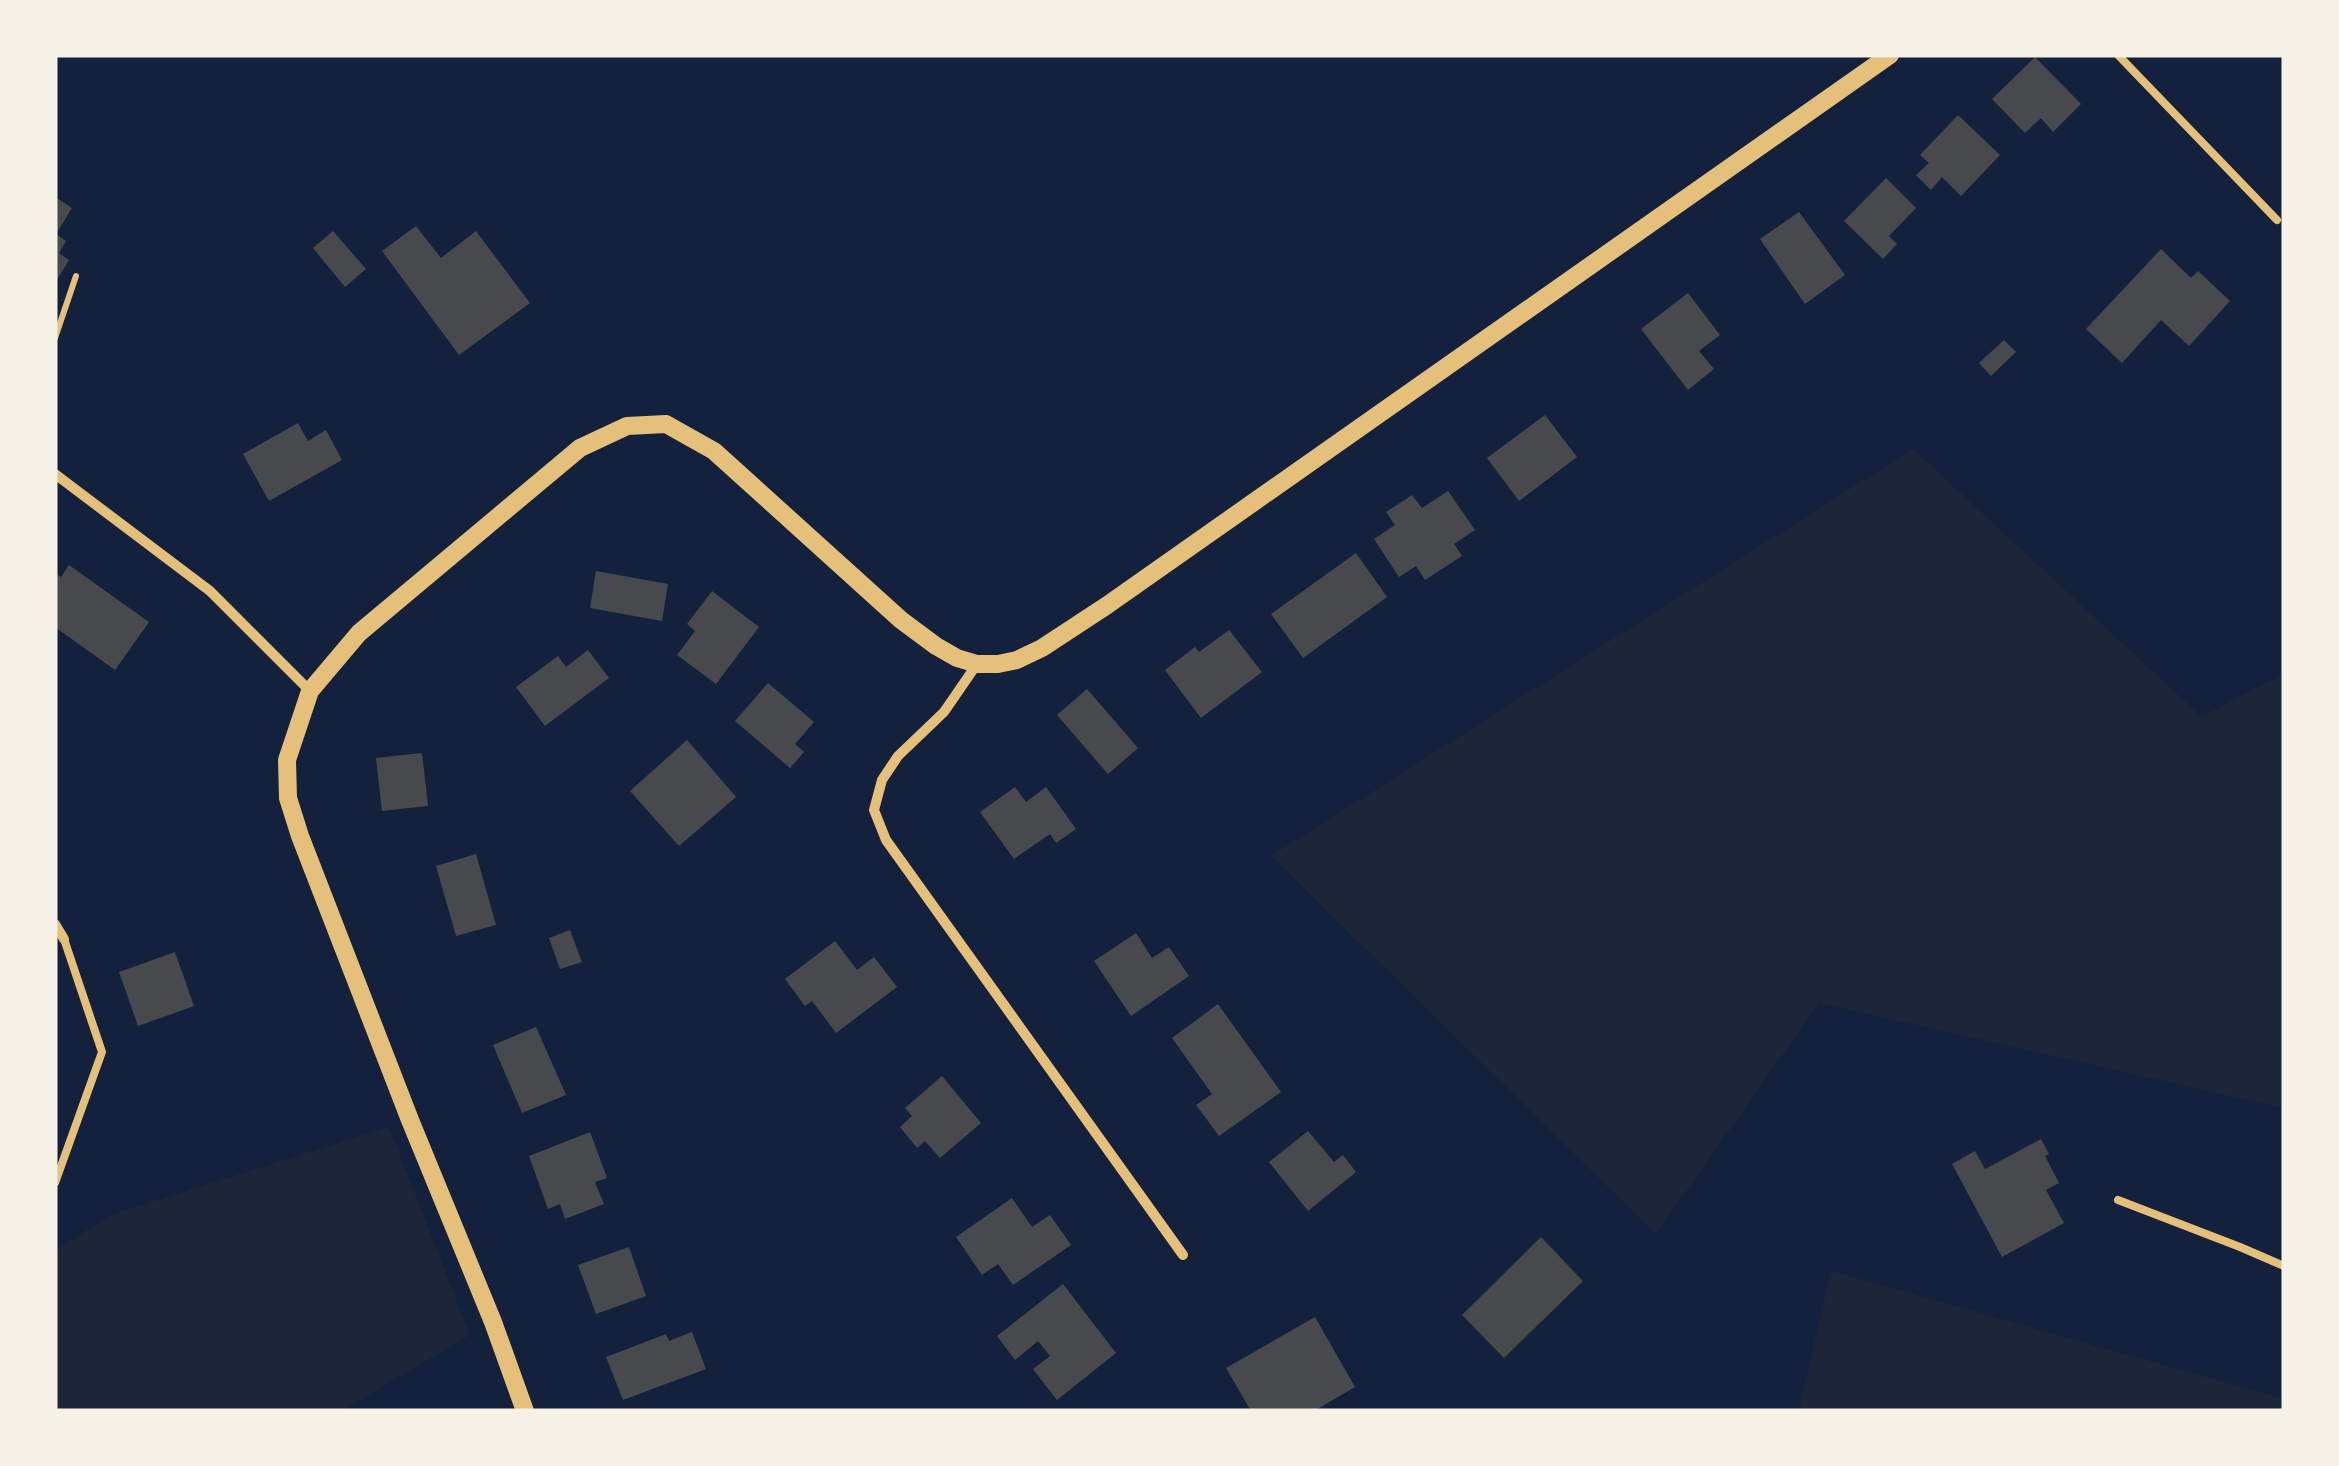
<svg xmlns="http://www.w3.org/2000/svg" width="2339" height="1466" font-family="'Fira Sans Condensed',sans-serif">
	<rect width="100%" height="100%" fill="#14213d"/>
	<g fill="#1d2539">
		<path d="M1913,449L2202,717L2284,673V1108L1819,1003L1656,1234L1271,856Z"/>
		<path d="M389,1127L470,1335L342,1411H55V1251L110,1215Z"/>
		<path d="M1831,1271L2284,1399V1411H1799Z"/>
	</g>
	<g fill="#48494c">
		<path d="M2035,57L2081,104L2053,132L2041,118L2025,133L1992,99Z"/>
		<path d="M1958,115L2000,155L1961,196L1942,177L1931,190L1916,175L1929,163L1920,155Z"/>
		<path d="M1886,178L1916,208L1889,236L1897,244L1883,259L1844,221Z"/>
		<path d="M55,197L72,208L56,234L66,241L59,253L69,260L55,283Z"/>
		<path d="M1799,212L1845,275L1805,304L1760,239Z"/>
		<path d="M416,226L441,258L476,231L530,303L459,355L382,251Z"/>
		<path d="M333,231L366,269L345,287L313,248Z"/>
		<path d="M2161,249L2191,278L2198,271L2230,301L2189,346L2161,320L2122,363L2086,329Z"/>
		<path d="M1688,293L1720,335L1699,351L1714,369L1688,390L1641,329Z"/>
		<path d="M2004,340L2016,352L1991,376L1979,363Z"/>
		<path d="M1545,415L1577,457L1519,501L1487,458Z"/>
		<path d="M298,423L308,441L326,430L342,460L269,501L243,454Z"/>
		<path d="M1448,491L1475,530L1454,544L1462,556L1425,580L1416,566L1399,577L1374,539L1395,525L1386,512L1412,495L1422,508Z"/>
		<path d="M1356,553L1387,597L1303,658L1271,614Z"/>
		<path d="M69,565L149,622L115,670L55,627V573L61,577Z"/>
		<path d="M596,571L668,584L662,621L590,608Z"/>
		<path d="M712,591L759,627L716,684L677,655L695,631L687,624Z"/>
		<path d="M1229,630L1262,672L1201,718L1165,670L1195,647L1199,652Z"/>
		<path d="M588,650L609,678L545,726L516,687L558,656L566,667Z"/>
		<path d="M768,683L814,722L795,744L804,752L790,768L735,721Z"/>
		<path d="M1087,689L1138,748L1108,774L1057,715Z"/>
		<path d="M687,740L736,797L679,846L630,791Z"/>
		<path d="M422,753L428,806L382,811L376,758Z"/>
		<path d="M1015,787L1026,802L1046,787L1076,829L1056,843L1050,834L1014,859L980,812Z"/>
		<path d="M476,854L496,925L456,936L436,866Z"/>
		<path d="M570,930L582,962L560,969L549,938Z"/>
		<path d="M1136,933L1152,958L1169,947L1189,976L1131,1016L1094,961Z"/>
		<path d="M835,941L857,970L874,957L897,987L836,1033L812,1001L805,1006L785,979Z"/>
		<path d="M175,952L194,1006L138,1026L119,972Z"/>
		<path d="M1218,1004L1281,1092L1219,1136L1196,1105L1212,1094L1172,1038Z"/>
		<path d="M536,1027L566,1095L522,1113L493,1045Z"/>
		<path d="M942,1076L981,1123L940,1158L925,1141L917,1148L900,1127L912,1116L905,1108Z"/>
		<path d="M1308,1131L1334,1162L1343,1155L1356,1172L1308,1211L1269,1162Z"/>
		<path d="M590,1132L607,1178L595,1182L604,1204L565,1219L560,1204L548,1209L529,1156Z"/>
		<path d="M2041,1139L2049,1154L2045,1156L2059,1183L2046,1190L2064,1223L2002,1257L1952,1164L1975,1151L1985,1169Z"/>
		<path d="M1012,1198L1032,1227L1050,1215L1071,1245L1013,1285L998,1264L982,1275L956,1237Z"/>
		<path d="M1541,1237L1583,1281L1504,1358L1462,1315Z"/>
		<path d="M629,1247L646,1296L596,1314L578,1265Z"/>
		<path d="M1063,1284L1116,1353L1057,1400L1033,1369L1050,1356L1038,1341L1015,1360L997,1336Z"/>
		<path d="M1315,1317L1355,1387L1314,1411H1251L1226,1368Z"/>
		<path d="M692,1332L706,1369L623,1400L606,1357L666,1334L669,1341Z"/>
	</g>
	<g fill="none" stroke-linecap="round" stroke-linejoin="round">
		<path stroke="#e5c07b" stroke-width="6" d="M55,338L76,276"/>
		<g stroke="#e5c07b" stroke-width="8">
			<path d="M2118,55L2277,220"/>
			<path d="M55,1183L102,1052L64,939"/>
			<path d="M2118,1200L2240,1247L2284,1266"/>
		</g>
		<g stroke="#e5c07b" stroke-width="10">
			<path d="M55,474L210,591L310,691"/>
			<path d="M977,664L944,712L898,756L882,780L874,810L886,840L1183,1255"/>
			<path d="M55,924L64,939"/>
		</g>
		<path stroke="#e5c07b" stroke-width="18" d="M525,1411L493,1322L410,1120L300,836L288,798L287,760L310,691L359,633L580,448L627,426L666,424L714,451L901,620L936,646L957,658L977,664H998L1017,660L1042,648L1106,606L1890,55"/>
	</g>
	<rect width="2339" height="1466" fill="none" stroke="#f6f1e7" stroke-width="115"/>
</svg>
